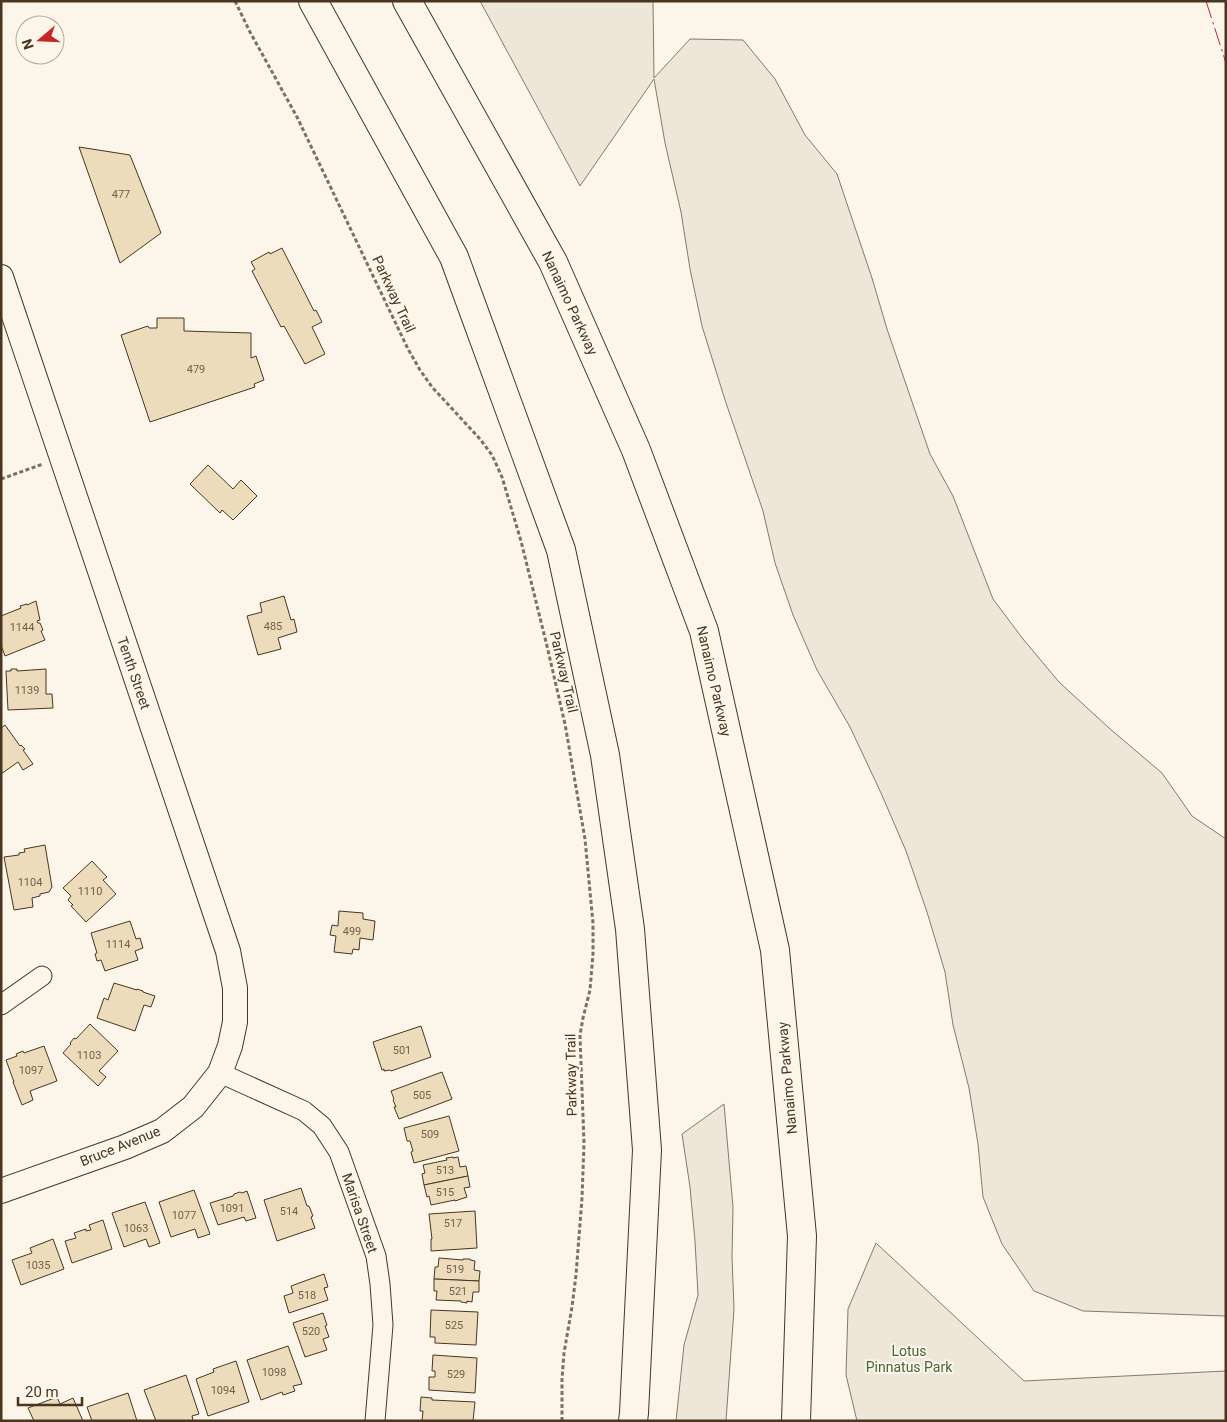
<svg xmlns="http://www.w3.org/2000/svg" width="1227" height="1422" font-family="Roboto,sans-serif">
	<rect width="100%" height="100%" fill="#fbf6e9"/>
	<g fill="#ede6d9" stroke="#887966">
		<path d="M480,1H653L654,78L690,39L743,40L775,79L805,135L837,174L872,278L887,329L930,454L953,496L993,599L1023,639L1059,682L1109,728L1162,773L1192,816L1226,839V1316L1083,1311L1034,1291L1002,1244L983,1197L978,1144L969,1088L953,1025L945,972L927,912L906,851L881,793L850,727L817,670L793,615L775,563L763,511L725,400L702,326L690,269L681,212L665,143L654,79L580,186Z"/>
		<path d="M724,1104L733,1207L732,1257L734,1309L726,1421H676L684,1345L698,1295L695,1241L690,1187L682,1134Z"/>
		<path d="M876,1243L1024,1381L1226,1371V1421H857L846,1375L848,1309Z"/>
	</g>
	<g fill="#ecdcbc" stroke="#4a3520">
		<path d="M79,147L130,155L161,233L120,263Z"/>
		<path d="M282,248L314,311L316,310L322,322L312,327L325,354L305,364L284,326L281,327L252,271L255,269L251,262L269,252L270,254Z"/>
		<path d="M157,318H184V331L251,333V358L256,356L264,380L254,384L255,387L150,422L121,335L148,326L149,328H157Z"/>
		<path d="M208,465L233,489L241,480L257,496L233,520L222,510L220,513L190,484Z"/>
		<path d="M284,596L291,620L294,619L297,632L278,638L281,649L258,655L247,616L262,612L260,603Z"/>
		<path d="M36,601L40,620L37,621L38,623H40L43,630L41,631L45,640L5,656L1,645V616L21,608L20,606L27,604V605Z"/>
		<path d="M11,669H17V671L46,669V694H52L53,708L8,710L6,671H11Z"/>
		<path d="M5,725L20,746L21,745L25,749L23,750L33,764L23,770L18,762L1,774V728Z"/>
		<path d="M45,845L52,887L49,892L40,894V896L32,898L33,907L14,910L4,857L19,855V853L25,852L24,849Z"/>
		<path d="M92,861L107,877L103,880L116,894L86,922L71,906L73,905L68,900L71,896L63,888Z"/>
		<path d="M339,911L363,913V919L375,921L373,940L360,938L359,950L353,949L352,954L334,952L336,936L330,935L332,925L338,926Z"/>
		<path d="M130,921L136,939L140,938L143,948L135,951L138,960L105,971L101,960L97,961L95,954L97,953L91,933Z"/>
		<path d="M114,983L137,990V989L143,991V992L155,996L151,1007L144,1005L135,1031L97,1018L104,998L108,1000Z"/>
		<path d="M90,1024L118,1051L99,1071L106,1077L98,1086L63,1053L71,1044L70,1043L74,1038L76,1039Z"/>
		<path d="M421,1026L431,1057L391,1071L390,1070L384,1071V1069L382,1070L373,1042Z"/>
		<path d="M44,1046L57,1081L30,1091L33,1100L22,1105L13,1082H14L6,1060L17,1056L16,1054L23,1051L24,1053Z"/>
		<path d="M442,1072L452,1099L399,1119L394,1107H396L393,1100L394,1099L391,1091Z"/>
		<path d="M449,1116L459,1151L414,1163L411,1152L413,1151L410,1141H407L404,1128Z"/>
		<path d="M453,1157V1158L458,1157L460,1167L466,1166L468,1176L424,1185L422,1174L425,1173L423,1165L447,1160L446,1158Z"/>
		<path d="M468,1176L470,1187L464,1188L467,1197L455,1201V1200L431,1205L429,1196L427,1197L424,1185Z"/>
		<path d="M301,1188L307,1206H309L313,1216L311,1217L315,1228L277,1241L264,1200Z"/>
		<path d="M194,1190L210,1234L198,1238L195,1229L171,1237L159,1202Z"/>
		<path d="M247,1191L256,1218L246,1221L244,1217L218,1225L210,1203L233,1196L234,1194L240,1192L242,1193Z"/>
		<path d="M145,1202L160,1243L149,1247L146,1239L124,1247L112,1213Z"/>
		<path d="M475,1211L477,1248L431,1251V1239H432L429,1214Z"/>
		<path d="M103,1220L112,1249L72,1263L65,1241L76,1238L74,1233L86,1229V1231L91,1230L89,1225Z"/>
		<path d="M53,1239L64,1269L21,1285L12,1260L32,1253L30,1248Z"/>
		<path d="M439,1258L463,1260V1259H470V1260L475,1261L474,1270L480,1271L479,1281L434,1279L435,1267H438Z"/>
		<path d="M324,1274L328,1287L324,1288L328,1300L289,1313L284,1296L293,1293L291,1286Z"/>
		<path d="M434,1279L479,1281V1292H473L472,1302L467,1301V1303L461,1302V1301L436,1300L437,1291H434Z"/>
		<path d="M431,1310L478,1312L476,1345L435,1343V1337H430Z"/>
		<path d="M323,1313L327,1325L325,1326L329,1337L323,1339L327,1350L305,1357L293,1323Z"/>
		<path d="M288,1346L302,1384L293,1386L295,1391L283,1395L282,1392L261,1400L247,1360Z"/>
		<path d="M433,1355L477,1358L475,1393L429,1390V1377H435V1371H432Z"/>
		<path d="M236,1361L249,1402L208,1416L196,1379L214,1372L213,1369Z"/>
		<path d="M186,1375L199,1414L192,1416L193,1420L191,1421H156L144,1390Z"/>
		<path d="M128,1393L137,1421H92L87,1407Z"/>
		<path d="M57,1397L60,1404L73,1398L83,1421H34L28,1408Z"/>
		<path d="M421,1397L432,1398V1400L475,1402L473,1421H422L423,1411H420Z"/>
	</g>
	<g fill="none" stroke-linecap="round" stroke-linejoin="round">
		<g stroke="#4a3520" stroke-width="21">
			<g id="minor">
				<path d="M1,1005L42,976"/>
				<path d="M220,1073L304,1111L322,1126L339,1152L376,1256L380,1284L383,1325L375,1421"/>
			</g>
		</g>
		<g stroke="#4a3520" stroke-width="26">
			<path id="tertiary" d="M1,277L228,951L235,988V1022L230,1046L220,1073L193,1107L162,1131L125,1147L1,1191"/>
		</g>
		<g stroke="#4a3520" stroke-width="30">
			<g id="motorway">
				<path d="M313,1L454,257L561,550L605,755L630,929L647,1150L634,1413L633,1421"/>
				<path d="M407,1L553,262L636,450L704,631L775,950L802,1236L796,1421"/>
			</g>
		</g>
		<g stroke="#7f6f5c" stroke-width="3" stroke-dasharray="4 2.5" stroke-linecap="butt">
			<path d="M235,1L250,32L297,117L408,349L420,370L432,387L480,439L492,455L502,477L521,541L547,646L565,724L585,839L593,923V954L590,990L583,1018L580,1035L584,1143L582,1198L576,1275L572,1307L564,1353L562,1379V1421"/>
			<path d="M1,479L43,464"/>
		</g>
		<use href="#minor" stroke="#fbf6e9" stroke-width="19"/>
		<use href="#tertiary" stroke="#fbf6e9" stroke-width="24"/>
		<use href="#motorway" stroke="#fbf6e9" stroke-width="28"/>
		<path stroke="#c62828" stroke-width="1" stroke-dasharray="18 4 2.5 4" stroke-linecap="butt" d="M1206,1L1226,63"/>
	</g>
	<g text-anchor="middle" dominant-baseline="central" stroke-width="4" stroke-linejoin="round" paint-order="stroke">
		<g font-size="11" fill="#725f47">
			<text x="121" y="194">477</text>
			<text x="196" y="369">479</text>
			<text x="273" y="626">485</text>
			<text x="22" y="627">1144</text>
			<text x="27" y="690">1139</text>
			<text x="30" y="882">1104</text>
			<text x="90" y="891">1110</text>
			<text x="352" y="931">499</text>
			<text x="118" y="944">1114</text>
			<text x="402" y="1050">501</text>
			<text x="89" y="1055">1103</text>
			<text x="31" y="1070">1097</text>
			<text x="422" y="1095">505</text>
			<text x="430" y="1134">509</text>
			<text x="445" y="1170">513</text>
			<text x="445" y="1192">515</text>
			<text x="232" y="1208">1091</text>
			<text x="289" y="1211">514</text>
			<text x="184" y="1215">1077</text>
			<text x="453" y="1223">517</text>
			<text x="136" y="1228">1063</text>
			<text x="38" y="1265">1035</text>
			<text x="455" y="1269">519</text>
			<text x="458" y="1291">521</text>
			<text x="307" y="1295">518</text>
			<text x="454" y="1325">525</text>
			<text x="311" y="1331">520</text>
			<text x="274" y="1372">1098</text>
			<text x="456" y="1374">529</text>
			<text x="223" y="1390">1094</text>
		</g>
		<g font-size="14" fill="#4a3520" stroke="#fbf6e9">
			<text transform="translate(394 294) rotate(65)">Parkway Trail</text>
			<text transform="translate(570 303) rotate(65)">Nanaimo Parkway</text>
			<text transform="translate(564 672) rotate(77)">Parkway Trail</text>
			<text transform="translate(134 673) rotate(71)">Tenth Street</text>
			<text transform="translate(714 681) rotate(77)">Nanaimo Parkway</text>
			<text transform="translate(571 1075) rotate(-91)">Parkway Trail</text>
			<text transform="translate(787 1078) rotate(-95)">Nanaimo Parkway</text>
			<text transform="translate(120 1146) rotate(-22)">Bruce Avenue</text>
			<text transform="translate(360 1213) rotate(71)">Marisa Street</text>
		</g>
		<g font-size="14" fill="#436837" stroke="#fbf6e9">
			<text x="909" y="1351">Lotus<tspan x="909" dy="16">Pinnatus Park</tspan></text>
		</g>
	</g>
	<rect width="1227" height="1422" fill="none" stroke="#4a3520" stroke-width="5"/>
	<g transform="translate(40 40) rotate(251)"><circle r="24" fill="#fbf6e9" stroke="#b4a999"/>
	<path d="M0-4L9 19L0 12L-9 19Z" fill="#c62828"/>
	<text y="-8" font-size="14" font-weight="bold" text-anchor="middle" fill="#4a3520">N</text>
	</g>
	<path d="M18 1397v8h64v-8" fill="none" stroke="#4a3520" stroke-width="2.5"/>
	<text x="25" y="1397" font-size="15" fill="#4a3520" stroke="#fbf6e9" stroke-width="4" paint-order="stroke">20 m</text>
</svg>
